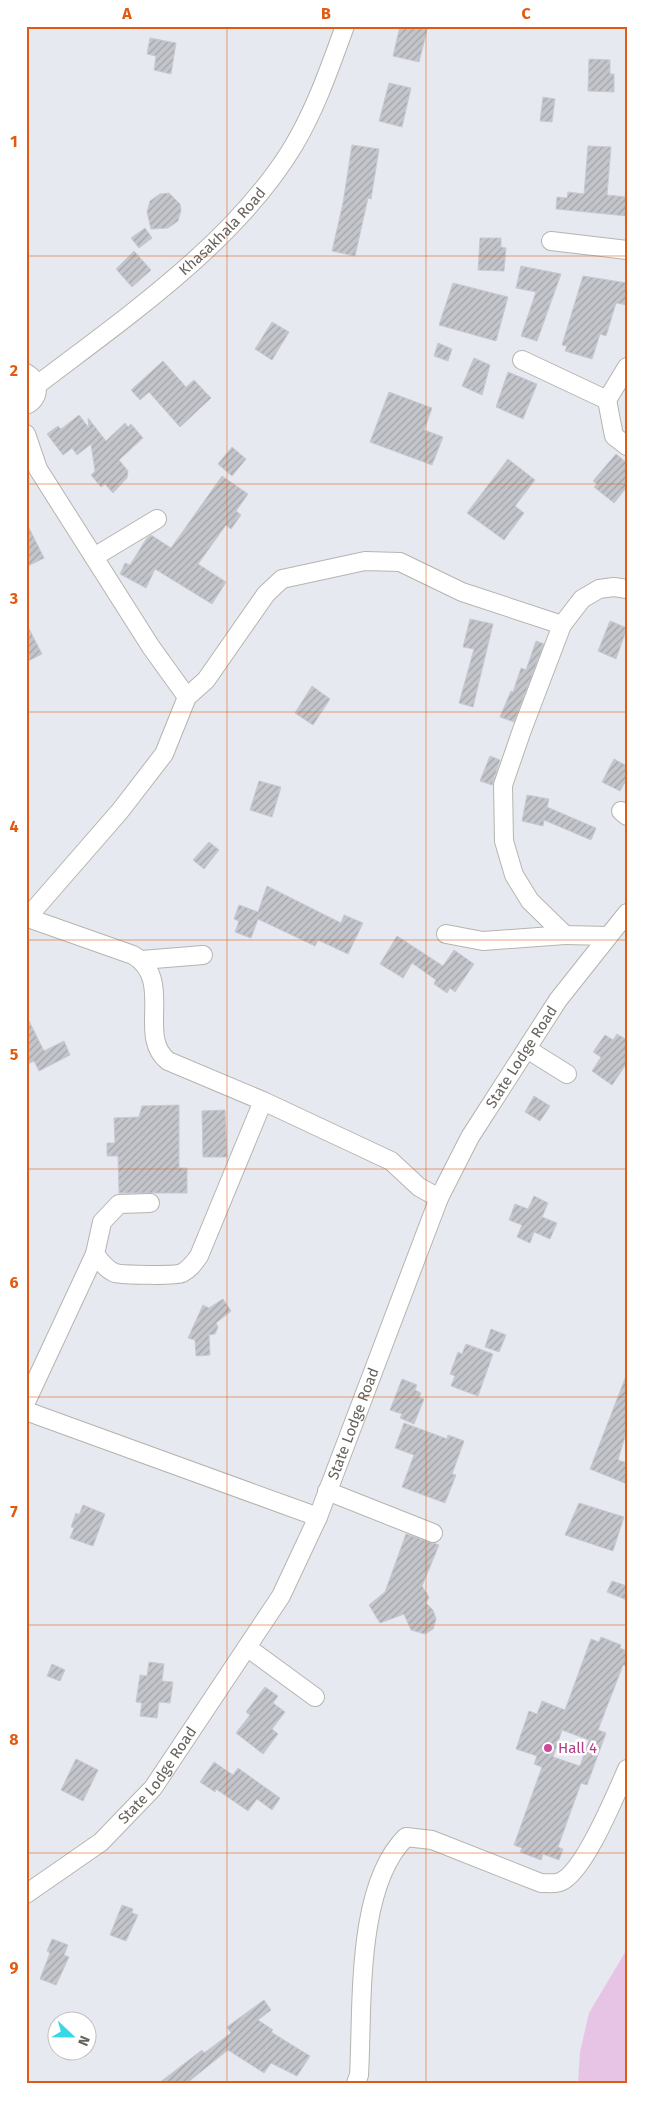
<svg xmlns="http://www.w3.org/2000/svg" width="653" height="2109" font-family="'Fira Sans',sans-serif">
	<defs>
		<pattern id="building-hatch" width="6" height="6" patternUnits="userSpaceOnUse" patternTransform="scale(1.25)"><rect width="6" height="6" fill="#c3c5cb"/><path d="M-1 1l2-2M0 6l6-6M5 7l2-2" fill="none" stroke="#a2a4a8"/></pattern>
	</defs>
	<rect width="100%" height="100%" fill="#e7e9f0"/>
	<path fill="#e7c4e6" d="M627,1949V2083H578L580,2052L589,2013Z"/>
	<g fill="url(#building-hatch)" stroke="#c5cad5" fill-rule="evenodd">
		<path d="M400,26H428L419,62L393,56Z"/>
		<path d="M150,38L176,43L171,74L154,70L156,56L147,54Z"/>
		<path d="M589,59L610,60V74H614V92L588,91Z"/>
		<path d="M389,83L411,88L402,127L379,121Z"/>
		<path d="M543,97L555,99L552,122L540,121Z"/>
		<path d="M352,145L379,149L371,199L368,198L355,256L332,251L343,203Z"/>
		<path d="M588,146L611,147L607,195L627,197V216L556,209L557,197L567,198L568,192L584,194Z"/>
		<path d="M169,193L180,204L181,210L178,221L168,228L151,229L147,212L150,201L160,194Z"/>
		<path d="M145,228L152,238L139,248L131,238Z"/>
		<path d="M480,238H501V247L506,248L504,271L478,270Z"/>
		<path d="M134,251L151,270L132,287L116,269Z"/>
		<path d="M521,266L561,274L537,341L521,336L536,292L516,288Z"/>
		<path d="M583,276L627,283V305L616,303L606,336L600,334L592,359L565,351L567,346L562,345Z"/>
		<path d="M453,283L508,297L496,341L439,325Z"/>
		<path d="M272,322L289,332L272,360L255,349Z"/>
		<path d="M438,343L452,349L448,361L434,356Z"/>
		<path d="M474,358L490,365L482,395L462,386Z"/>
		<path d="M163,361L186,387L194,380L211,398L180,427L149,392L140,400L131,390Z"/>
		<path d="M508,372L537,384L523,419L496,407Z"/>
		<path d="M389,392L432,408L424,430L443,437L432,465L370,442Z"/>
		<path d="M79,415L89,428L88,418L106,441L125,423L128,427L131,424L143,438L119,460L128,471L127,478L113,493L105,484L101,487L91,475L95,471L91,444L77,455L72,448L63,455L47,434L58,426L61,429Z"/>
		<path d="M232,447L246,459L232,476L218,464Z"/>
		<path d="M616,454L627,463V487L614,503L594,487L597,484L593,481Z"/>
		<path d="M508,459L535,480L515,506L524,513L504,540L467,513Z"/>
		<path d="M222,476L248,494L236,511L241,515L231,529L226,525L198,564L226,582L212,604L155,569L146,588L120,574L125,563L130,565L147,538L151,535L171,548Z"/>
		<path d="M26,522L44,558L26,567Z"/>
		<path d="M470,619L493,624L473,707L459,703L474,649L463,647Z"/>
		<path d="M610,621L627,628L616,659L598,651Z"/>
		<path d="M26,623L42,654L26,662Z"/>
		<path d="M536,641L544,644L514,722L500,717L511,691L513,692L521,668L526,670Z"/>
		<path d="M312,686L330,699L313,725L295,713Z"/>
		<path d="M490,756L500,760L492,785L480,781Z"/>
		<path d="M614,759L627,766V779L620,791L602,782Z"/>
		<path d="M259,781L281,787L272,817L250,810Z"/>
		<path d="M527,795L549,799L547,807L596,828L591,840L544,820L543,826L522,821Z"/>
		<path d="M209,842L219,850L204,869L193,860Z"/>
		<path d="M267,886L341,923L344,915L363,923L348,954L318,940L315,946L258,919L251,938L235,932L239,921L234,919L239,905L258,912Z"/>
		<path d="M397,936L443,966L454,950L474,964L455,992L450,988L447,993L434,984L436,980L412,963L403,978L380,964Z"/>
		<path d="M26,1015L44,1051L64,1041L70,1055L39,1071L34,1061L26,1065Z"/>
		<path d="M617,1034L627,1040V1063L612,1085L592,1071L601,1057L593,1052L605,1035L613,1040Z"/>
		<path d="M534,1096L550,1106L540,1121L525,1112Z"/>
		<path d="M179,1105V1168H187V1193H119L118,1156H107V1143H115L114,1118L139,1117L142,1106Z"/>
		<path d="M225,1110L227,1157H203L202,1111Z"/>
		<path d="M534,1196L548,1203L542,1217L557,1223L550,1239L534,1232L530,1243L517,1237L522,1225L509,1220L515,1204L528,1209Z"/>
		<path d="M223,1299L231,1311L216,1323L218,1327L215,1334L209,1335L210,1355L196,1356L195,1340L188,1338L203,1305L209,1308Z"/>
		<path d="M491,1329L506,1335L499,1352L485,1347Z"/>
		<path d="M466,1344L493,1354L478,1396L451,1386L455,1376L450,1374L458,1352L462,1354Z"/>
		<path d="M626,1376L627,1430L618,1460L627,1463V1484L590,1469Z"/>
		<path d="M402,1379L417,1385L415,1390L421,1393L419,1397L424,1399L414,1424L400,1418L402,1414L390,1410Z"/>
		<path d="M404,1423L447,1439L448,1435L464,1441L452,1474L456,1475L445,1503L402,1487L414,1455L395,1448Z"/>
		<path d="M579,1503L624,1517L613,1551L565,1535Z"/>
		<path d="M83,1505L105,1514L93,1546L70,1538L74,1528L71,1527L76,1513L79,1515Z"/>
		<path d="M406,1534L439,1545L422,1586L429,1597L426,1603L433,1610L436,1619L433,1629L425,1634L411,1630L404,1614L380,1623L369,1605L385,1592Z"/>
		<path d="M612,1581L627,1586V1600L607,1592Z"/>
		<path d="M601,1637L621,1645L620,1648L627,1651V1666L623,1665L598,1730L606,1733L587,1785L581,1783L558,1847L563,1849L559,1860L543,1854L541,1860L520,1852L522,1848L514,1845L542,1767L534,1764L537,1756L516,1749L529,1711L537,1714L542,1701L565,1710L591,1639L599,1642ZM562,1730L589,1740L580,1766L553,1757Z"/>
		<path d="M149,1662L164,1664L162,1681L173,1682L170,1703L159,1702L157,1718L140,1716L142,1703L136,1702L140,1675L147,1676Z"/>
		<path d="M52,1664L65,1670L60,1681L47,1676Z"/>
		<path d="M265,1687L278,1696L273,1703L285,1712L272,1729L278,1734L263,1754L236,1733L250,1715L246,1712Z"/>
		<path d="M76,1759L98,1770L83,1801L61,1790Z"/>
		<path d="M214,1762L233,1775L238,1768L280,1798L272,1810L257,1799L248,1811L216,1789L215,1792L200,1782Z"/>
		<path d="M122,1905L133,1909L132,1913L138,1915L126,1941L110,1935Z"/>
		<path d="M52,1939L68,1945L64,1955L69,1957L56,1985L40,1979L50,1953L47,1951Z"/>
		<path d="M264,2000L271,2010L258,2020L273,2030L271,2032L310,2056L297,2076L271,2063L264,2073L228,2050L187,2083H159L202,2050L204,2053L231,2033L227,2027Z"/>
	</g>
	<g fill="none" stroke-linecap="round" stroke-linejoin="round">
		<g stroke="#b6b4af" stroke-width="20">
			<g id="minor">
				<path d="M551,241L627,250"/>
				<path d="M522,360L607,400L627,367"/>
				<path d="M26,373C40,381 41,398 26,405"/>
				<path id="s1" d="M37,385C125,318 237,241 294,145C316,108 330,67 345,26"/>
				<path d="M607,400L614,436L627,446"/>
				<path d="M26,434L38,469L151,647L187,697L164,754L120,811L26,919"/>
				<path d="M94,557L157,519"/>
				<path d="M187,697L206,680L266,594L282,579L365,561L400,562L462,592L562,625"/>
				<path d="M621,811L627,816"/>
				<path d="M28,918L133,955C175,980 136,1036 168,1061L263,1101L391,1161L419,1187L439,1198"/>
				<path d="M446,934L483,941L565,935"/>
				<path d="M608,936L565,935L530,901L514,875L504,841L503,785L522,730L562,625L582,599L599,589L614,587L627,589"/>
				<path d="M142,960L203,955"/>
				<path d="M527,1049L567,1074"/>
				<path d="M150,1203L119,1204L102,1222L95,1254C100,1261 107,1270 115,1273C124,1275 175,1276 182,1273C190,1269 194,1263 199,1256L263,1101"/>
				<path d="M26,1402L95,1254"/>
				<path d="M26,1411L318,1517"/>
				<path d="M327,1491L433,1533"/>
				<path d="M248,1648L315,1697"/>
				<path id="s2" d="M26,1894L101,1842L153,1788L281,1596L318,1517L439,1198L470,1137L558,1000L627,913"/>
				<path d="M356,2083L359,2075C363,2007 355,1887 406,1837L432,1840L541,1883C547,1883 555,1884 560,1882C584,1873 616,1794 627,1769"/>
			</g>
		</g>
		<use href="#minor" stroke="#fff" stroke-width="18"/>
	</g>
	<path fill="none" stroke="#e25a10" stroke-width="1" stroke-opacity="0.55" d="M227,26V2083M426,26V2083M26,256H627M26,484H627M26,712H627M26,940H627M26,1169H627M26,1397H627M26,1625H627M26,1853H627"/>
	<circle fill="#d1479c" stroke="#fff" stroke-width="2" cx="548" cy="1748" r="5"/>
	<g text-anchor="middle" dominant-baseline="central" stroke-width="5" stroke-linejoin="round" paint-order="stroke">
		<g font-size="15" fill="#66635e" stroke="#fff">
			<text stroke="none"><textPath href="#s1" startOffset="241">Khasakhala Road</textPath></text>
			<text stroke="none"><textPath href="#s2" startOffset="989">State Lodge Road</textPath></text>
			<text stroke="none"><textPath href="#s2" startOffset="584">State Lodge Road</textPath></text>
			<text stroke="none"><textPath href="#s2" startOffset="179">State Lodge Road</textPath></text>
		</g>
		<g font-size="15" fill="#b23c85" stroke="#fff" text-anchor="start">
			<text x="558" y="1748">Hall 4</text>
		</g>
	</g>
	<rect width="653" height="2109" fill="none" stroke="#ffffff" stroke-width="55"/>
	<g transform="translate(72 2036) rotate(112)"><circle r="24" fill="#ffffff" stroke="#c2c1bf"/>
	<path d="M0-4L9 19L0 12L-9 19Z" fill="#36d8e6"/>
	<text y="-8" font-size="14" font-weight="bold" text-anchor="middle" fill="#66635e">N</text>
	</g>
	<rect x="28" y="28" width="598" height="2054" fill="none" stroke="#e25a10" stroke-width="2"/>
	<g font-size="16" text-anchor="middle" font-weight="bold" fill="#e25a10">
		<text x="127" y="19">A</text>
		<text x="326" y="19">B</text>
		<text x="526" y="19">C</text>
		<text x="14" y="147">1</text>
		<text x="14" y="376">2</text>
		<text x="14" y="604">3</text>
		<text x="14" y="832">4</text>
		<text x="14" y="1060">5</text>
		<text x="14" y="1288">6</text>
		<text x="14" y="1517">7</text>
		<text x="14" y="1745">8</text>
		<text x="14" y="1973">9</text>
	</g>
</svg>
